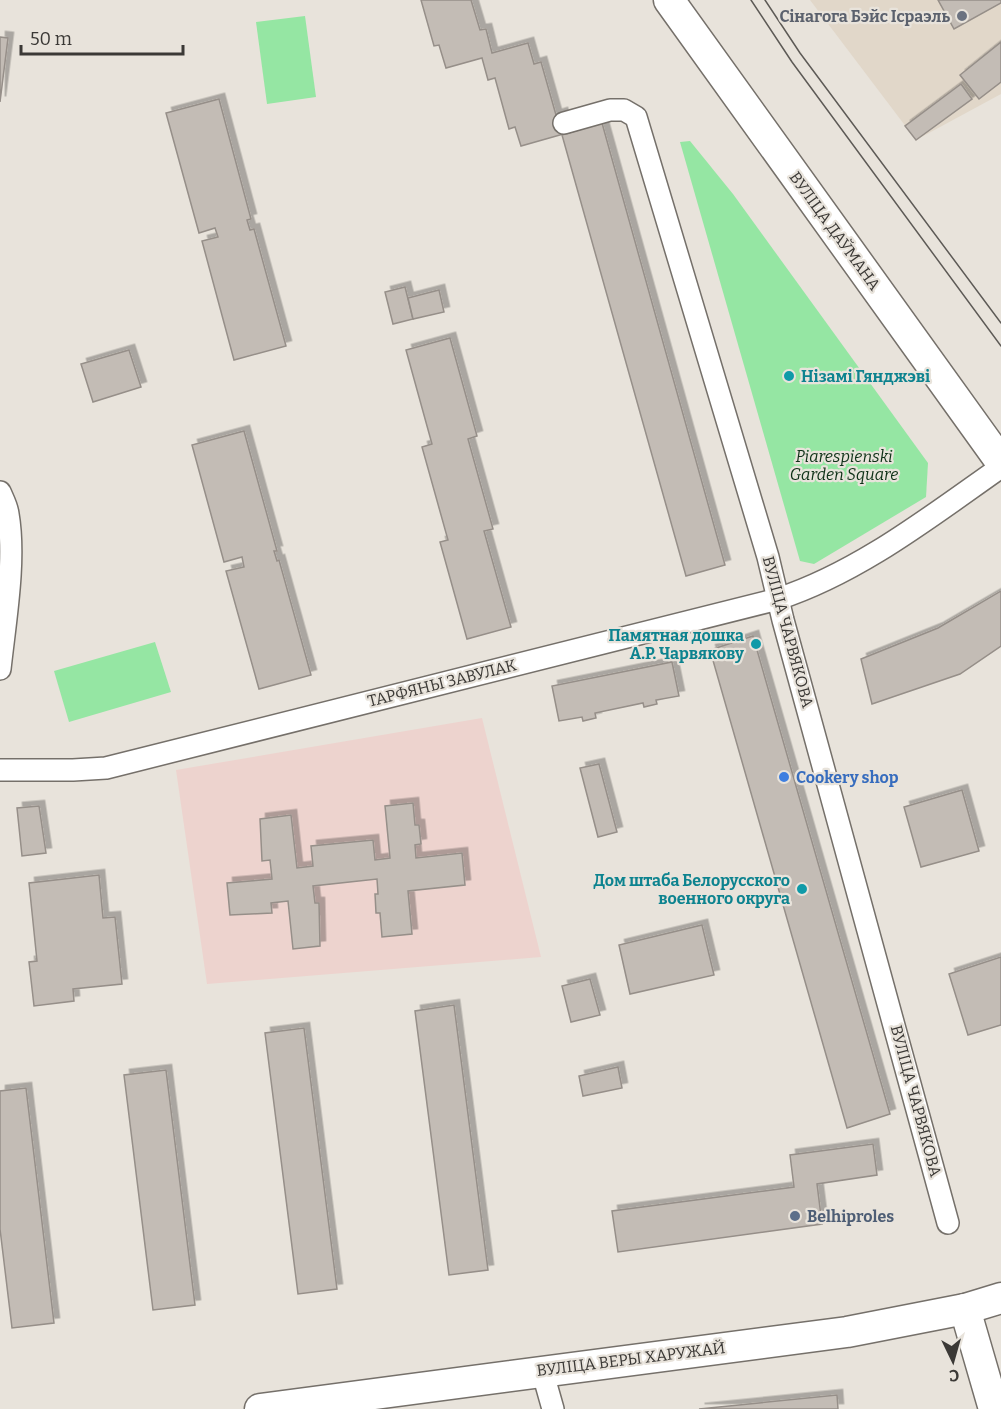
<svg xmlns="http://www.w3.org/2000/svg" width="1001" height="1409" font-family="Bitter,serif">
	<defs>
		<filter id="shadow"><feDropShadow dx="5.5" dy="-5.5" stdDeviation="0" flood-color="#0004"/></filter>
	</defs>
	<rect width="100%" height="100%" fill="#e8e3db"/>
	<path fill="#e1d7c9" d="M810,0H1001V94L916,140Z"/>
	<path fill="#edd3ce" d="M482,718L541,957L207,984L176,770Z"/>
	<g fill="#95e6a3">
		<path d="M305,16L316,97L267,104L256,22Z"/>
		<path d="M690,141L733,194L928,463L926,497L814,564L800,561L680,142Z"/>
		<path d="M155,642L171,692L69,722L54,671Z"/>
	</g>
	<g fill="#c3bcb5" stroke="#968f89" stroke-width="1.5" filter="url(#shadow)">
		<path d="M421,0H471L480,30L486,29L492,53L528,43L534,64L541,62L556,115L562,113L567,133L521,146L515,127L509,129L495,78L488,80L482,58L446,68L439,45L434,46Z"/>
		<path d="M938,0H1001V3L954,29Z"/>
		<path d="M0,37L8,38L0,102Z"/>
		<path d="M1001,42V82L979,99L960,75Z"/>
		<path d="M961,84L972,99L916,140L905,126Z"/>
		<path d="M219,99L251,219L247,220L250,230L254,229L286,346L234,360L202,241L218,237L215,228L199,233L166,113Z"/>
		<path d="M602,123L725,565L686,576L562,135Z"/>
		<path d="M405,287L413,319L393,324L385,292Z"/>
		<path d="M439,290L444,312L413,319L408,298Z"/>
		<path d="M450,338L477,436L468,439L493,529L484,531L511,627L467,639L440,542L448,540L422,447L432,444L406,350Z"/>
		<path d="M129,350L141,387L93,402L81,364Z"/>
		<path d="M244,431L277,551H274L277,561L279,560L311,675L259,689L226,571L244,567L242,557L224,562L192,445Z"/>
		<path d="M1001,591V646L960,674L872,704L861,659L938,628Z"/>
		<path d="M753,636L890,1114L847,1128L710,650Z"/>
		<path d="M672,662L679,696L656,700L657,704L644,707L643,703L595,713L596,718L583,721L582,717L559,721L552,686Z"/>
		<path d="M599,764L617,832L598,837L580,768Z"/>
		<path d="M962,790L979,851L921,867L904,807Z"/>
		<path d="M413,803L415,825H419L421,844L415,845L416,858L462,853L465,885L408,891L412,934L382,937L380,913H376L375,894H378L377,879L313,886L315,903H319L320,946L293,949L288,901L271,903L272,913L230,915L227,883L272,879L270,860L262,861L260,819L291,815L297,868L313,866L311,846L373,840L375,860L390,858L385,806Z"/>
		<path d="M39,806L46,853L22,856L17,808Z"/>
		<path d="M99,875L103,918L115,917L122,984L73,989L74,1001L34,1006L29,962L37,961L29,883Z"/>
		<path d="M702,925L714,975L630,994L619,945Z"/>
		<path d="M1001,957V1025L968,1035L949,974Z"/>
		<path d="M590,979L600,1015L571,1022L562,986Z"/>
		<path d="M454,1005L488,1270L449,1275L415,1011Z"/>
		<path d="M304,1028L337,1289L298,1294L265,1033Z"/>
		<path d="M618,1067L622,1088L583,1096L579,1076Z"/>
		<path d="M166,1070L195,1305L153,1310L124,1075Z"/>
		<path d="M26,1088L54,1323L12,1328L0,1229V1091Z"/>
		<path d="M873,1144L877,1175L817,1184L822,1224L618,1252L612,1211L794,1187L790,1155Z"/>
		<path d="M837,1395L838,1409H699Z"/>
	</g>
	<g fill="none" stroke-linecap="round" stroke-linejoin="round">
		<g stroke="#75706a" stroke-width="24">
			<g id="street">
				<path d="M564,123L610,110H624L636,117L768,557L783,620L948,1223"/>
				<path d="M0,492C3,499 7,506 8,514C16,560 5,622 0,669"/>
				<path d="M0,770H73L106,768L778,599C860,572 931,516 1001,467"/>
				<path d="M542,1370L553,1409"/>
			</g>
		</g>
		<g stroke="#75706a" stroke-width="33">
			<g id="secondary">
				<path d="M669,0L1001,462"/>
				<path d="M965,1309L994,1409"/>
				<path d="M260,1409L847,1332L965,1309L1001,1298"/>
			</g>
		</g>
		<use href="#street" stroke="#fff" stroke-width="21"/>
		<use href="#secondary" stroke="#fff" stroke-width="30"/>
		<g stroke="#5d5a56" stroke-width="1.5">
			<path d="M751,0L792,62L1001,346"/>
			<path d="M765,0L800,53L1001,323"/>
		</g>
	</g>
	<circle fill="#6b7280" stroke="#e8e3db" stroke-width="2" cx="962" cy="16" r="6"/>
	<g fill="#0f9aa8" stroke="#e8e3db" stroke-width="2">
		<circle cx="789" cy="376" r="6"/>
		<circle cx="756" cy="644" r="6"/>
		<circle cx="802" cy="889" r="6"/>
	</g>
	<circle fill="#3f7fe0" stroke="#e8e3db" stroke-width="2" cx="784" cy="777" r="6"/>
	<circle fill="#5c6f8a" stroke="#e8e3db" stroke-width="2" cx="795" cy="1216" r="6"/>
	<g text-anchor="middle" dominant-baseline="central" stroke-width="4.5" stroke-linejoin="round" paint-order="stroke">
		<g font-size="16" font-weight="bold" fill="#5b616d" stroke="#e8e3db" text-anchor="end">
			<text x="950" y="16">Сінагога Бэйс Ісраэль</text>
		</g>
		<g font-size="16" fill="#3b3936" stroke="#e8e3db">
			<text transform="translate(835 231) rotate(54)">ВУЛІЦА ДАЎМАНА</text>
			<text transform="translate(788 632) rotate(75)">ВУЛІЦА ЧАРВЯКОВА</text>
			<text transform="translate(442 683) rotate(-14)">ТАРФЯНЫ ЗАВУЛАК</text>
			<text transform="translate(916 1101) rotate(75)">ВУЛІЦА ЧАРВЯКОВА</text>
			<text transform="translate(631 1359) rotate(-7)">ВУЛІЦА ВЕРЫ ХАРУЖАЙ</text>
		</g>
		<g font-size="16" font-weight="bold" fill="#0d838f" stroke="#e8e3db" text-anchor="end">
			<text x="801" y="376" text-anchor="start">Нізамі Гянджэві</text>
			<text x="744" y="635">Памятная дошка<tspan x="744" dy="18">А.Р. Чарвякову</tspan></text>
			<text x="790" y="880">Дом штаба Белорусского<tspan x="790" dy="18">военного округа</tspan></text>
		</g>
		<g font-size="16" font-style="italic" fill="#0e3117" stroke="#e8e3db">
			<text x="844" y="456">Piarespienski<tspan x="844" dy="18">Garden Square</tspan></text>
		</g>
		<g font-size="16" font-weight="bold" fill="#366cbe" stroke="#e8e3db" text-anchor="start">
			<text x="796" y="777">Cookery shop</text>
		</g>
		<g font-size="16" font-weight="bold" fill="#4e5e75" stroke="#e8e3db" text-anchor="start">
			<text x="807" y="1216">Belhiproles</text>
		</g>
	</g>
	<g transform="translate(953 1361) rotate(175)" stroke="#e8e3db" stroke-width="4.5" paint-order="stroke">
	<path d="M0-4.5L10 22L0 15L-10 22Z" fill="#3b3936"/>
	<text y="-9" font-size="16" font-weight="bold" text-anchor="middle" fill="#3b3936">С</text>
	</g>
	<path d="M21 45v9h162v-9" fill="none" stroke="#3b3936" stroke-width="3"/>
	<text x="30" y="45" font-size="18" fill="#3b3936" stroke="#e8e3db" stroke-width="4.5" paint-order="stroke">50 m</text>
</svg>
